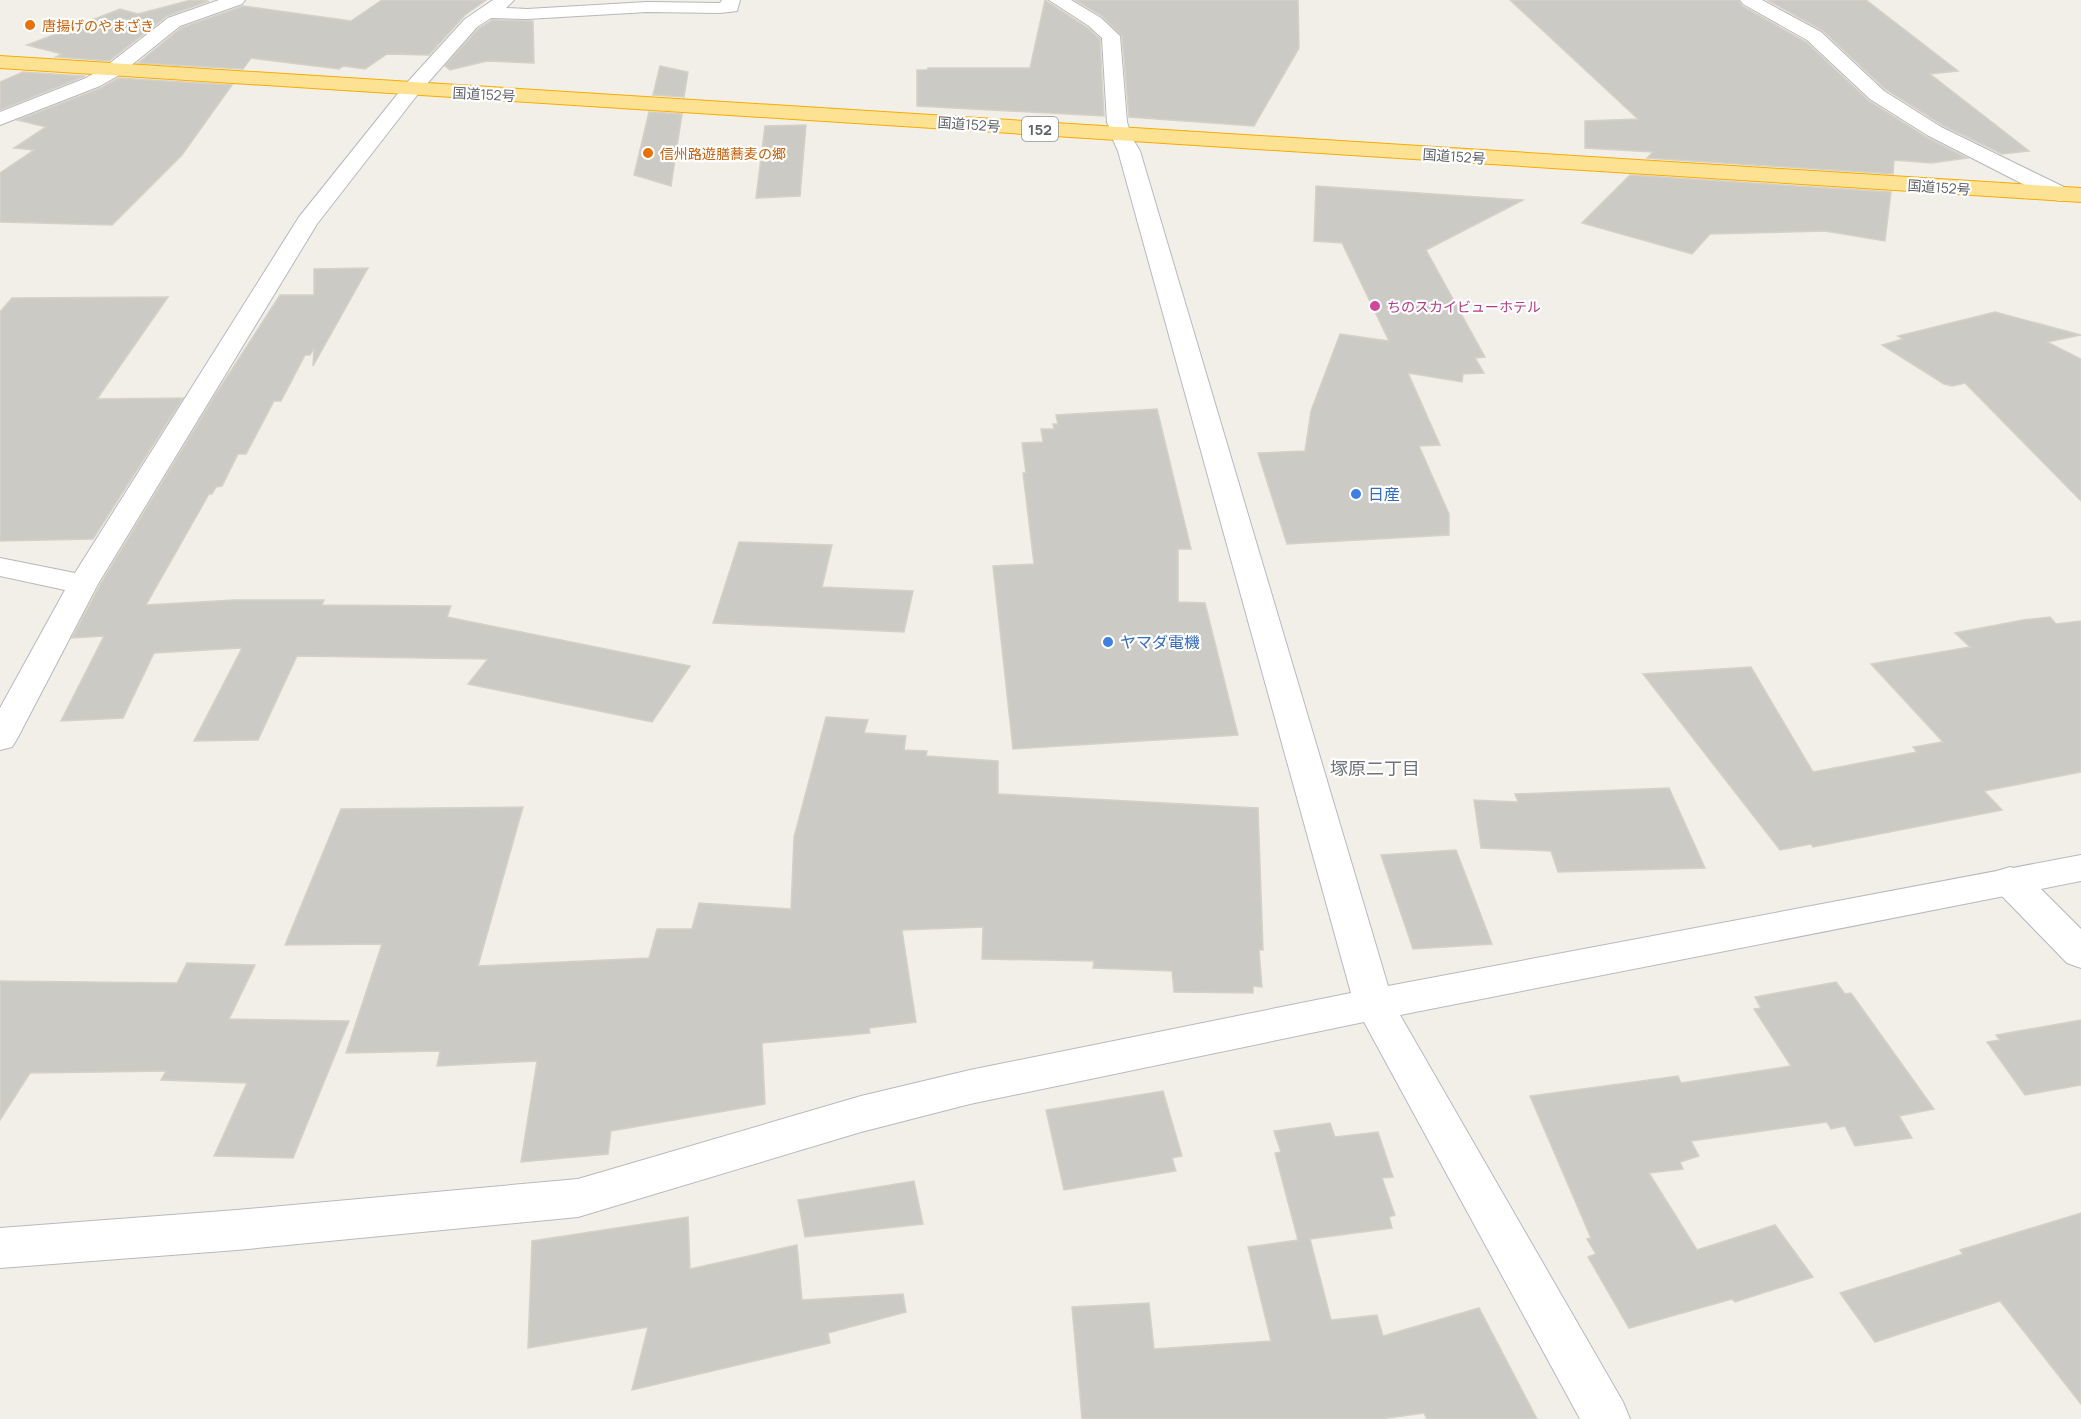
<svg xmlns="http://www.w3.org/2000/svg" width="2081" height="1419" font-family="Manrope,'Noto Sans JP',sans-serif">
	<rect width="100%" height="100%" fill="#f1efe8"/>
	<g fill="#cccac5" stroke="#d6d1c6" stroke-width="1.5">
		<path d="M191,0L209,1L167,16L109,61L56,57L62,54L27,45L120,9L138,14Z"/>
		<path d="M382,0H486L465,15L429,55L387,54L365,69L343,66L339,69L251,58L243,69L138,63L181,28L243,6L351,21Z"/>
		<path d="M1045,0L1088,28L1100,39L1104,116L917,106V70H927L928,68H1030Z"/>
		<path d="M1075,0H1298L1299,48L1254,126L1129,117L1122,36L1102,16Z"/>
		<path d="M1510,0H1738L1742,6L1806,42L1869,101L1926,137L1967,158L1931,163L1894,160L1893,174L1647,158L1653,152L1585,148V121L1638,119Z"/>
		<path d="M1767,0H1866L1958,71L1930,74L2029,151L2002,154L1942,125L1885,89L1822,30Z"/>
		<path d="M492,20L533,21L534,63L487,61L450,70L445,66L478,29Z"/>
		<path d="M660,66L688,72L684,97L653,95Z"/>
		<path d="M23,72L85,76L0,110V82Z"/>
		<path d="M118,78L232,85L182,155L112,225L0,222V173L34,150L14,148L46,127L18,120L101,88Z"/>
		<path d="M649,112L682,114L671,186L634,175Z"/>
		<path d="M806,125L800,196L756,198L765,126Z"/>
		<path d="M1630,175L1891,192L1885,241L1825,231L1710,234L1692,254L1582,223Z"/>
		<path d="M1316,186L1523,200L1426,250L1485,357L1475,358L1484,373L1463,374L1462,382L1408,373L1440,445L1419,446L1449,514V535L1287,544L1258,453L1305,451L1311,411L1340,334L1389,341L1342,243L1314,241Z"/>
		<path d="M368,268L313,366L314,348L310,355H305L281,401H274L246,454H238L222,486L216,487L212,494H209L146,605L234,600H324L322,605L451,606L447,617L690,666L652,722L468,684L488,659L297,656L258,740L194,741L242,648L154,653L123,718L61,721L104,636L72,638L101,583L214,397L280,295H314V269Z"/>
		<path d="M168,297L97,399L183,398L93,539L0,541V312L12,298Z"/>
		<path d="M1995,312L2081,335L2047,342L2081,359V501L1965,383L1952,386L1944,384L1882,345L1903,339L1898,336Z"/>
		<path d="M1157,409L1191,549H1178V602L1205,603L1238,735L1013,749L993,566L1034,564L1023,473H1026L1022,443L1043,442L1041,429H1054L1053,424H1058L1056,415Z"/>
		<path d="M739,542L832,545L822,587L913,591L904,632L713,623Z"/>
		<path d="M2050,617L2056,624L2081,621V772L1984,791L2002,810L1813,847L1811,844L1780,850L1643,674L1751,667L1813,772L1917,752L1913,747L1943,742L1871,664L1970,647L1955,633L2023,620Z"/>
		<path d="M826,717L868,720L864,733L906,736L904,750L927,751L926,756L998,761V794L1258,808L1263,950H1259L1262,987L1253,986V993L1174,992L1172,971L1093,968L1094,961L982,959L983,927L902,930L916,1022L869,1028L870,1033L762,1043L765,1104L611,1131L608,1154L521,1162L537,1061L437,1066L440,1051L346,1053L382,944L285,945L341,809L523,807L478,966L649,958L657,929H692L699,903L791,909L794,837Z"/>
		<path d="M1669,788L1705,868L1558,872L1551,851L1481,848L1474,800L1518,802L1515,794Z"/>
		<path d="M1456,850L1492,944L1413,949L1381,855Z"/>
		<path d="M187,963L255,965L229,1019L349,1021L293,1158L214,1156L247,1083L161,1080L166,1071L30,1073L0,1120V981L177,983Z"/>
		<path d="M1836,982L1845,994L1851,993L1934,1109L1899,1116L1912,1138L1855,1146L1845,1126L1831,1129L1827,1122L1691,1141L1699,1156L1680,1162L1683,1169L1649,1173L1697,1250L1775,1225L1813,1277L1735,1302L1732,1299L1629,1328L1588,1257L1596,1254L1587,1239L1591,1238L1530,1096L1678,1076L1681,1083L1791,1066L1754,1009L1761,1008L1755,997Z"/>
		<path d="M2081,1020V1085L2025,1095L1987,1042L2000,1040L1996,1035Z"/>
		<path d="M1163,1091L1182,1156L1172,1158L1176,1171L1064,1190L1046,1110Z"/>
		<path d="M1330,1123L1335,1137L1378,1132L1393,1177L1382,1178L1395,1215L1389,1217L1392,1228L1310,1239L1331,1320L1377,1315L1383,1336L1479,1308L1537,1419H1427L1424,1413L1381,1419H1082L1072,1307L1149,1303L1154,1349L1271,1341L1248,1247L1298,1240L1275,1153L1281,1152L1274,1131Z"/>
		<path d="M914,1181L923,1224L805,1237L798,1200Z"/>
		<path d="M2081,1213V1404L2000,1301L1875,1342L1840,1293L1963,1254L1960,1250Z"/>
		<path d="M688,1217L690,1269L797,1245L802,1300L903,1294L906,1312L828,1333L830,1343L632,1390L648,1327L528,1348L532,1241Z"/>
	</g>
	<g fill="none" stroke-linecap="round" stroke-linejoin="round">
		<g stroke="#b5b8bc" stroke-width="2">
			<g id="street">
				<path d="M219,0H245L242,4L180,26L119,75L100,86L0,125V112L86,78L105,67L168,18Z"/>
				<path d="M493,0H514L506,8L527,9L647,2L720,3L722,0H740L737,11L720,13L647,12L527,19L491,18L477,27L418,94L317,224L98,584L17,739L12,747L0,750V708L65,590L0,576V558L75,573L299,217L404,86L465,19Z"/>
				<path d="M1049,0H1071L1101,18L1120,36L1127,122L1131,135L1128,139L1121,141L1114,139L1107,122L1102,38L1089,26Z"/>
				<path d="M1740,0H1762L1821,32L1884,91L1941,127L2068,189L2071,194L2068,199L2060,201L2052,199L1927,135L1870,99L1807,40L1743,4Z"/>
				<path d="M2010,867L2023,871L2081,929V968L2067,963L1997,891L1992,881L1997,871Z"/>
			</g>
		</g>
		<g stroke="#b6babf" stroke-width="2">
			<path id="secondary" d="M1121,129L1128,131L1140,151L1388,986L2081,855V881L1400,1015L1623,1402L1630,1419H1580L1364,1022L970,1104L861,1132L578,1217L237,1250L0,1268V1228L237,1210L578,1179L861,1096L970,1070L1351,993L1118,151L1111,135L1114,131Z"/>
		</g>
		<g stroke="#f9ab00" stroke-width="2">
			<path id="highway" d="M0,56L2081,188V202L0,68Z"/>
		</g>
		<use href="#street" fill="#fff" fill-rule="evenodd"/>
		<use href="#secondary" fill="#fff" fill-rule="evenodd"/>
		<use href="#highway" fill="#fde293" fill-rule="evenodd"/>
	</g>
	<g fill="#e8710a" stroke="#fff" stroke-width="2">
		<circle cx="30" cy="25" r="6"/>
		<circle cx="648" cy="153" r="6"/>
	</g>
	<circle fill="#d1479c" stroke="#fff" stroke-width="2" cx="1375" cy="306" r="6"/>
	<g fill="#3f7fe0" stroke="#fff" stroke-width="2">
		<circle cx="1356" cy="494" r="6"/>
		<circle cx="1108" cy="642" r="6"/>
	</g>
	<g text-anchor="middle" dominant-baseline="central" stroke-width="4.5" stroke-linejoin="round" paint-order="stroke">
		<g font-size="14" fill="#c56008" stroke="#fff" text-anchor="start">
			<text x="42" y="25">唐揚げのやまざき</text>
			<text x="660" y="153">信州路遊膳蕎麦の郷</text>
		</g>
		<g font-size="14" fill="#5f6368" stroke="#fff">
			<text transform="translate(484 94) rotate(3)">国道152号</text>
			<text transform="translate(969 124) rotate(4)">国道152号</text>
			<text transform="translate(1454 156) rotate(4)">国道152号</text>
			<text transform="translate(1939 187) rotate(4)">国道152号</text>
		</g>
		<g font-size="14" fill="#b23c85" stroke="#fff" text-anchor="start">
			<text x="1387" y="306">ちのスカイビューホテル</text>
		</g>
		<rect fill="#fff" stroke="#8f9295" stroke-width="1.5" x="1022" y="117" width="36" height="24" rx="4.5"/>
		<g font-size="15" font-weight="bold" fill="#5f6368">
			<text x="1040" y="129">152</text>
		</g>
		<g font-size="16" fill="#366cbe" stroke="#fff" text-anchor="start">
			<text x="1368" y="494">日産</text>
			<text x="1120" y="642">ヤマダ電機</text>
		</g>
		<g font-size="18" fill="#70757a" stroke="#fff">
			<text x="1375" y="768">塚原二丁目</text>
		</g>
	</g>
</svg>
